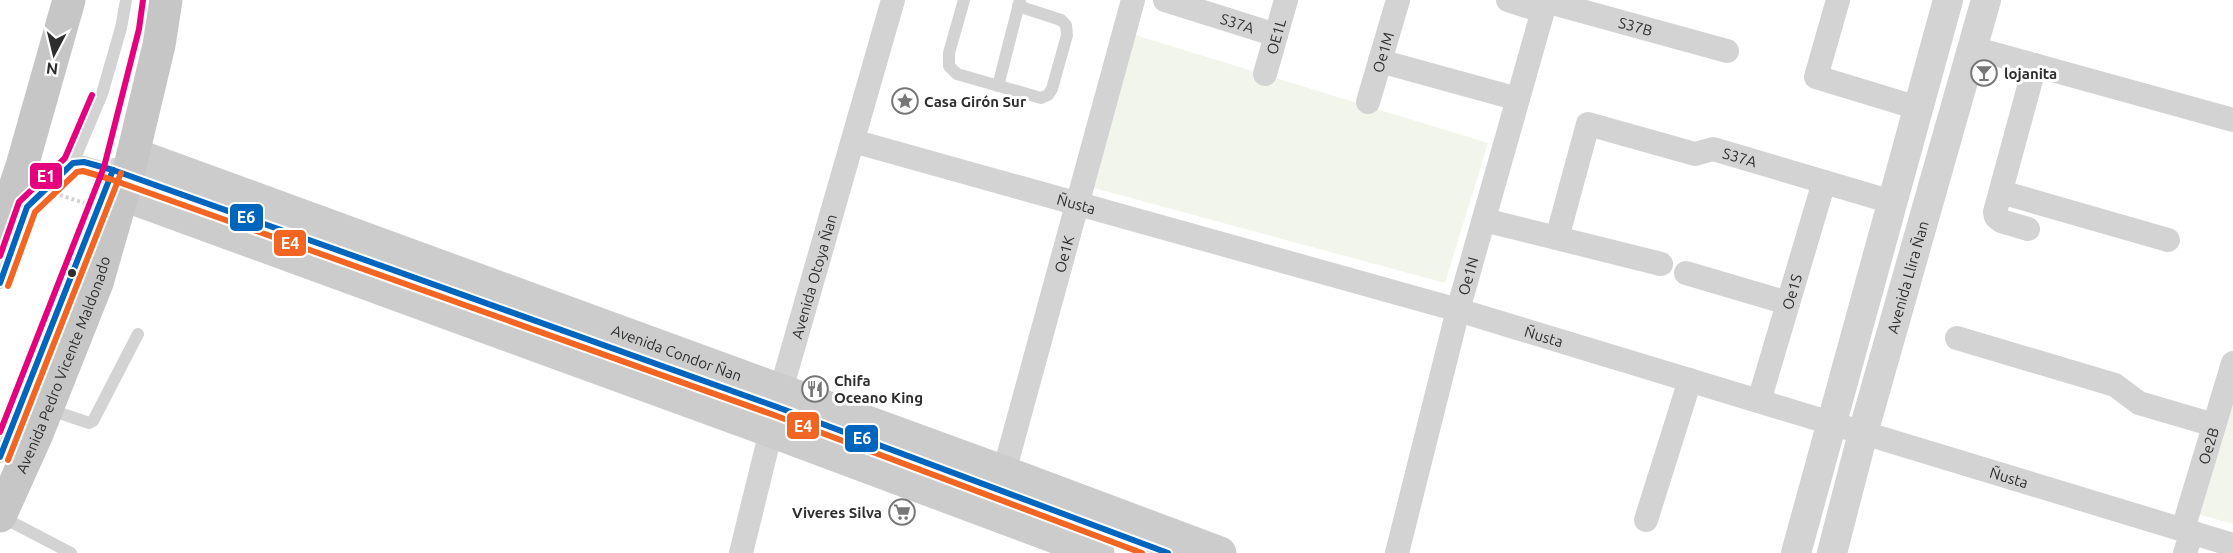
<svg xmlns="http://www.w3.org/2000/svg" width="2233" height="553" font-family="Ubuntu,sans-serif">
	<rect width="100%" height="100%" fill="#fff"/>
	<g fill="#f2f5eb">
		<path d="M1135,35L1488,143L1445,283L1094,188Z"/>
		<path d="M2233,395V524L2197,514Z"/>
	</g>
	<g fill="none" stroke-linecap="round" stroke-linejoin="round">
		<path stroke="#d3d3d3" stroke-width="4" stroke-dasharray="3 3" stroke-linecap="butt" d="M60,195L84,203"/>
		<g stroke="#d3d3d3" stroke-width="12">
			<path d="M964,0L949,53V66L957,74L1041,98L1048,95L1052,89L1067,35L1066,25L1061,20L1018,6"/>
			<path d="M998,86L1020,0"/>
			<path d="M73,163L84,162L113,170L777,407L1168,553"/>
			<path d="M0,283L27,207L73,163L102,94L121,28L126,0"/>
			<path d="M48,409L89,423L93,421L138,334"/>
			<path d="M0,457L114,164"/>
			<path d="M0,516L71,553"/>
		</g>
		<g stroke="#d3d3d3" stroke-width="24">
			<path id="s1" d="M1165,0L1276,35"/>
			<path d="M1508,0L1542,11"/>
			<path d="M1838,0L1816,77L1918,108"/>
			<path id="s2" d="M1545,1L1727,51"/>
			<path d="M1973,48L2233,120"/>
			<path d="M1380,61L1518,99"/>
			<path id="s3" d="M1265,74L1286,0"/>
			<path id="s4" d="M1368,102L1398,0"/>
			<path id="s5" d="M853,141L1458,310L2233,545"/>
			<path d="M2001,192L2168,240"/>
			<path d="M1484,220L1661,264"/>
			<path d="M2028,229L2001,221L1996,217L1995,212L2035,65"/>
			<path id="s6" d="M1557,238L1588,124L1695,154L1713,149L1892,202"/>
			<path d="M1686,273L1788,303"/>
			<path d="M1957,338L2115,385L2139,403L2214,425"/>
			<path id="s7" d="M1759,401L1824,182"/>
			<path id="s8" d="M1004,472L1133,0"/>
			<path d="M1646,520L1690,380"/>
			<path id="s9" d="M2183,529L2233,363"/>
			<path id="s10" d="M741,553L781,390L893,0"/>
			<path id="s11" d="M1397,553L1458,310L1546,0"/>
			<path d="M2185,553L2192,532"/>
		</g>
		<g stroke="#d3d3d3" stroke-width="30">
			<path d="M1796,553L1948,0"/>
			<path id="s12" d="M1832,553L1863,433L1986,0"/>
		</g>
		<g stroke="#ccc" stroke-width="33">
			<path id="s13" d="M133,154L1004,472L1220,553"/>
			<path d="M121,194L771,431L1098,553"/>
		</g>
		<g stroke="#c6c6c6" stroke-width="33">
			<path d="M0,232L22,166L69,0"/>
			<path id="s14" d="M0,516L37,434L97,283L128,175L159,45L166,0"/>
		</g>
		<g stroke="#fff" stroke-width="10">
			<g id="bus-1">
				<path d="M0,283L27,207L73,163L84,162L113,170L777,407L1168,553"/>
				<path d="M0,457L113,170"/>
			</g>
		</g>
		<g stroke="#fff" stroke-width="10">
			<g id="bus-2">
				<path d="M8,286L35,212L77,172L83,171L110,179L774,415L1142,553"/>
				<path d="M8,460L121,173"/>
			</g>
		</g>
		<g stroke="#fff" stroke-width="10">
			<g id="bus-3">
				<path d="M0,256L19,202L65,158L92,95"/>
				<path d="M0,432L104,167L139,29L143,0"/>
			</g>
		</g>
		<use href="#bus-1" stroke="#0065bd" stroke-width="6"/>
		<use href="#bus-2" stroke="#f26522" stroke-width="6"/>
		<use href="#bus-3" stroke="#e5007d" stroke-width="6"/>
	</g>
	<defs>
		<g id="bar-ring" transform="scale(1.35)"><circle r="9.5" fill="#fff" stroke="#777" stroke-width="1.5"/><path d="M-6-5H6L.8 .8V4.5H3.5V6h-7V4.5H-.8V.8Z" fill="#777"/></g>
		<g id="sight-ring" transform="scale(1.35)"><circle r="9.5" fill="#fff" stroke="#777" stroke-width="1.5"/><path d="M0-6L1.8-2.2L6-1.7L2.9 1.2L3.7 5.4L0 3.3L-3.7 5.4L-2.9 1.2L-6-1.7L-1.8-2.2Z" fill="#777"/></g>
		<g id="restaurant-ring" transform="scale(1.35)"><circle r="9.5" fill="#fff" stroke="#777" stroke-width="1.5"/><path d="M-5-6h1v4h1v-4h1v4h1v-4h1v5L-1.5 .5V6h-2V.5L-5-1ZM5-6V6H3V1.5H1.5Q1.5-4 5-6Z" fill="#777"/></g>
		<g id="supermarket-ring" transform="scale(1.35)"><circle r="9.5" fill="#fff" stroke="#777" stroke-width="1.5"/><path d="M-6-5.5h2.5l.6 2H6L4.5 2H-2.5L-4.4-4H-6ZM-1.5 3.2a1.3 1.3 0 1 0 .1 0ZM3 3.2a1.3 1.3 0 1 0 .1 0Z" fill="#777"/></g>
	</defs>
	<g fill-rule="evenodd">
		<use href="#bar-ring" x="1984" y="73"/>
		<use href="#sight-ring" x="905" y="101"/>
		<use href="#restaurant-ring" x="815" y="389"/>
		<use href="#supermarket-ring" x="902" y="512"/>
	</g>
	<circle fill="#2e2e2e" stroke="#fff" stroke-width="2" cx="72" cy="273" r="5"/>
	<g text-anchor="middle" dominant-baseline="central" stroke-width="6" stroke-linejoin="round" paint-order="stroke">
		<g font-size="15" fill="#2e2e2e" stroke="#fff">
			<text stroke="none"><textPath href="#s1" startOffset="76">S37A</textPath></text>
			<text stroke="none"><textPath href="#s2" startOffset="94">S37B</textPath></text>
			<text stroke="none"><textPath href="#s3" startOffset="39">OE1L</textPath></text>
			<text stroke="none"><textPath href="#s4" startOffset="52">Oe1M</textPath></text>
			<text stroke="none"><textPath href="#s6" startOffset="276">S37A</textPath></text>
			<text stroke="none"><textPath href="#s5" startOffset="232">Ñusta</textPath></text>
			<text stroke="none"><textPath href="#s8" startOffset="226">Oe1K</textPath></text>
			<text stroke="none"><textPath href="#s10" startOffset="286">Avenida Otoya Ñan</textPath></text>
			<text stroke="none"><textPath href="#s11" startOffset="286">Oe1N</textPath></text>
			<text stroke="none"><textPath href="#s12" startOffset="286">Avenida Llira Ñan</textPath></text>
			<text stroke="none"><textPath href="#s7" startOffset="114">Oe1S</textPath></text>
			<text stroke="none"><textPath href="#s5" startOffset="718">Ñusta</textPath></text>
			<text stroke="none"><textPath href="#s13" startOffset="579">Avenida Condor Ñan</textPath></text>
			<text stroke="none"><textPath href="#s14" startOffset="164">Avenida Pedro Vicente Maldonado</textPath></text>
			<text stroke="none"><textPath href="#s9" startOffset="87">Oe2B</textPath></text>
			<text stroke="none"><textPath href="#s5" startOffset="1204">Ñusta</textPath></text>
		</g>
		<g font-size="15" font-weight="bold" fill="#2e2e2e" stroke="#fff" text-anchor="start">
			<text x="2004" y="73">lojanita</text>
			<text x="924" y="101">Casa Girón Sur</text>
			<text x="834" y="380">Chifa<tspan x="834" dy="17">Oceano King</tspan></text>
			<text x="882" y="512" text-anchor="end">Viveres Silva</text>
		</g>
	</g>
	<g stroke="#fff" stroke-width="2">
		<rect x="29" y="162" width="34" height="28" rx="6" fill="#e5007d"/>
		<rect x="229" y="203" width="35" height="29" rx="6" fill="#0065bd"/>
		<rect x="273" y="229" width="34" height="28" rx="6" fill="#f26522"/>
		<rect x="786" y="411" width="34" height="29" rx="6" fill="#f26522"/>
		<rect x="844" y="424" width="35" height="29" rx="6" fill="#0065bd"/>
	</g>
	<g font-size="16" text-anchor="middle" font-weight="bold" fill="#fff">
		<text x="46" y="182">E1</text>
		<text x="246" y="223">E6</text>
		<text x="290" y="249">E4</text>
		<text x="803" y="432">E4</text>
		<text x="862" y="444">E6</text>
	</g>
	<g transform="translate(54 54) rotate(187)" stroke="#ffffff" stroke-width="4.5" paint-order="stroke">
	<path d="M0-4.5L10 22L0 15L-10 22Z" fill="#2e2e2e"/>
	<text y="-9" font-size="16" font-weight="bold" text-anchor="middle" fill="#2e2e2e">N</text>
	</g>
</svg>
